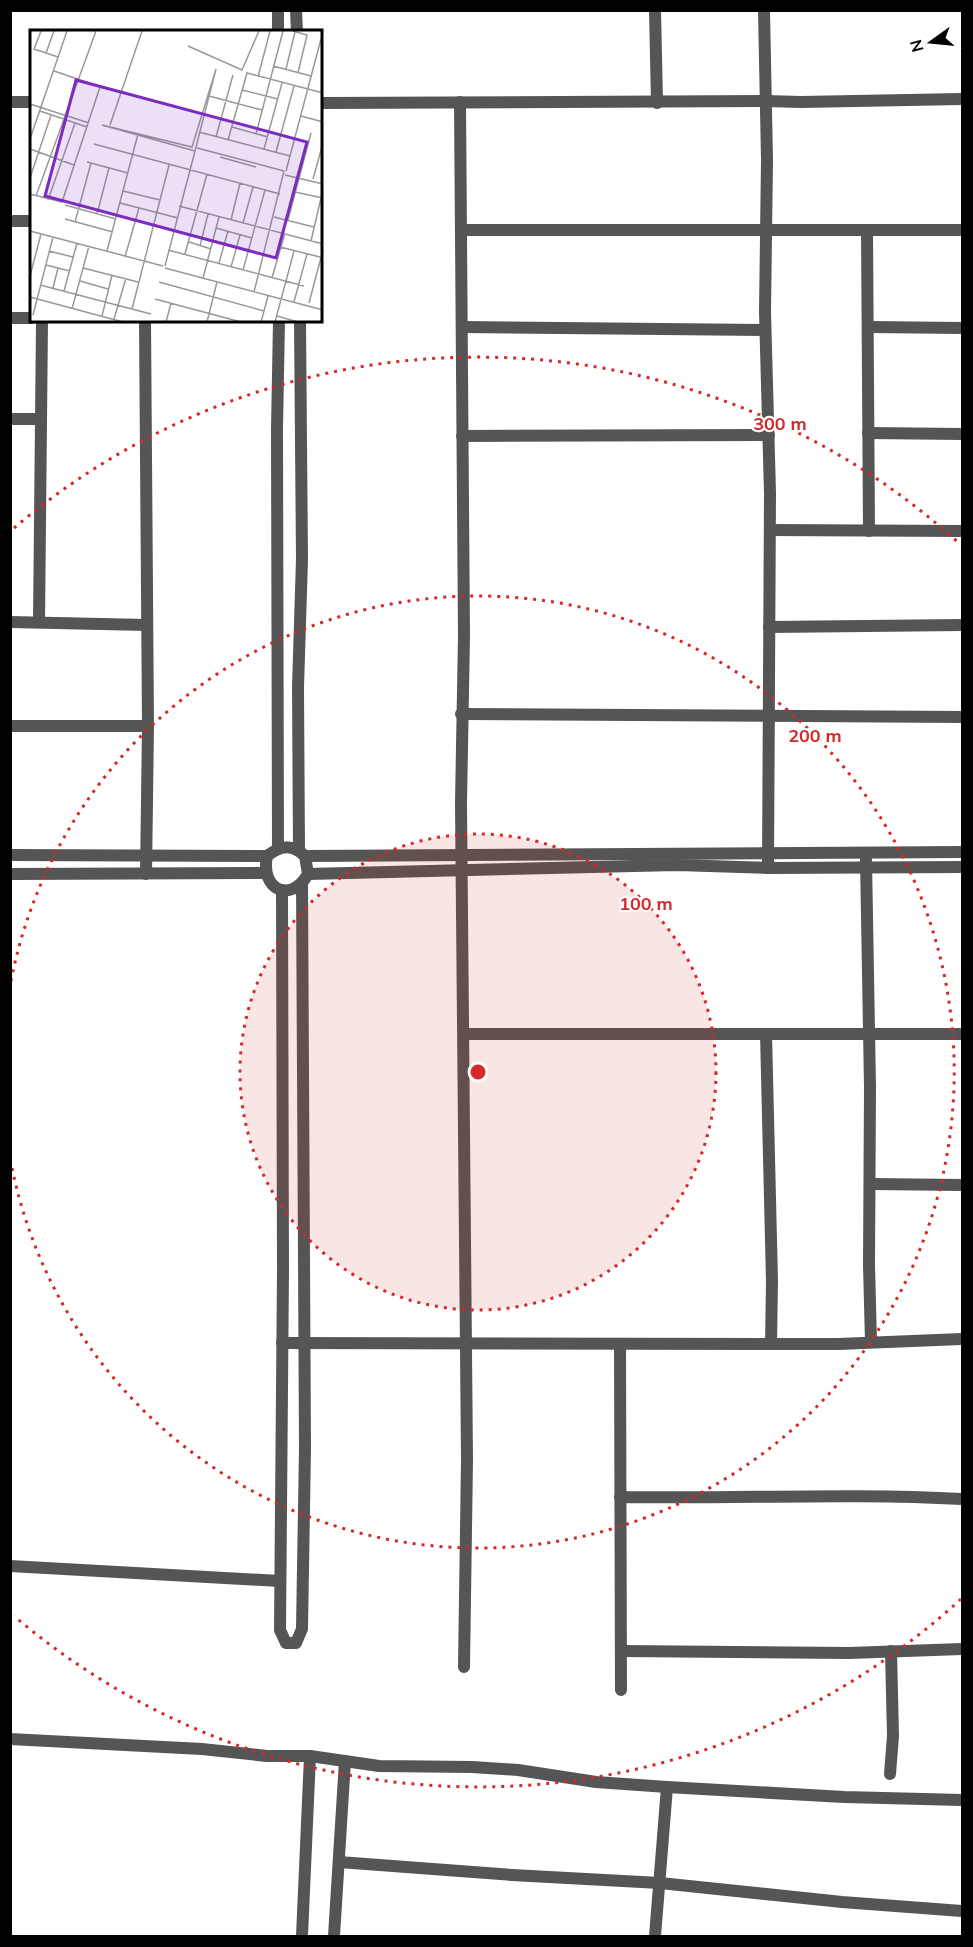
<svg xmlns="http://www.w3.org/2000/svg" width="973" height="1947" font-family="Mulish,sans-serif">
	<rect width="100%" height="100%" fill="#fff"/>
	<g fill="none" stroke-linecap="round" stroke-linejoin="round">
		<g stroke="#555" stroke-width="12">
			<path d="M278,10V32"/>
			<path d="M296,10L297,32"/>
			<path d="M655,10L657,103"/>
			<path d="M764,10L767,160L765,312L770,493L768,868"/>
			<path d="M10,102H32"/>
			<path d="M460,102L464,636L461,803L467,1460L464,1667"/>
			<path d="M321,103L766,101L801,102L962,99"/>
			<path d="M10,221H32"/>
			<path d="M461,230H962"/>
			<path d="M867,230L869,531"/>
			<path d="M10,318H32"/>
			<path d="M145,321L148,726L146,874"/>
			<path d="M462,327L765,330"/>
			<path d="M868,327L962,328"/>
			<path d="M10,419H41"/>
			<path d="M868,433L962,434"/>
			<path d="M462,436L769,435"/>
			<path d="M770,530L962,531"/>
			<path d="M10,622L147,625"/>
			<path d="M39,622L42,321"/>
			<path d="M769,627L962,625"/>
			<path d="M461,714L962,717"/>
			<path d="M10,726H148"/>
			<path d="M278,848L277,429L279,321"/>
			<path d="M299,851L298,687L302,559L300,321"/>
			<path d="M10,855L267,856C281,845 292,844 305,856L308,874C291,904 260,890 267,856"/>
			<path d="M305,856L962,852"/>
			<path d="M866,860L870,1087L869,1265L871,1342"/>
			<path d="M10,874L265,873"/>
			<path d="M308,874L677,865L768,868L962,867"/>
			<path d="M282,890L283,1270L280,1630L286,1643H296L302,1629L305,1448L302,883"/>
			<path d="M465,1034H962"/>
			<path d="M766,1034L772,1281L771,1344"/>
			<path d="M870,1184L962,1185"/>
			<path d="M282,1343L771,1344H838L962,1339"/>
			<path d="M620,1344L621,1690"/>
			<path d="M620,1497C735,1499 848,1493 962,1499"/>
			<path d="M10,1566L280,1581"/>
			<path d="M621,1651L849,1653L962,1649"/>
			<path d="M10,1739L202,1749L267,1756H310L379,1766L472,1767L518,1770L596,1782L667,1787L844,1797L962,1800"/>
			<path d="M890,1774L893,1736L891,1651"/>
			<path d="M339,1862L512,1875L660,1883L842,1902L962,1911"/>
			<path d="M302,1936L310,1756"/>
			<path d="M334,1936L345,1761"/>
			<path d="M655,1936L667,1787"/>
		</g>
	</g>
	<circle cx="478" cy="1072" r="238" fill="#d62828" fill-opacity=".12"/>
	<g fill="none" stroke="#d62828" stroke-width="3" stroke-dasharray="3 6">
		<circle cx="478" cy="1072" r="238"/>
		<path d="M11 981A476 476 0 1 1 11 1163"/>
		<path d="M961 1599A715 715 0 0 1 14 1616M14 528A715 715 0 0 1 961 545"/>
	</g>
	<g transform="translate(30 30)">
		<rect width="292" height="292" fill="#fff"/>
		<path fill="none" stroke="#999" stroke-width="1.5" d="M11,1L4,19L28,27M263,1L277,5L268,43M158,16L212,40L229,1M16,23L24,1M243,36L281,46M186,39L165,121L72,95L162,117ZM256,39L265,2M24,41L77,59M228,47L240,1M212,60L248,69M179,66L232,80M0,74L59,93M10,81L57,97M271,86L293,92M80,95L112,1M202,97L238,107M169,102L260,126M226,104L253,1M186,107L203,45M0,109L37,1M198,110L217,43L293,63M64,114L250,164M167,118L254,141M0,119L44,135M234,119L252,53M246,122L264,56M190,127L226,137M57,132L98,143M256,141L291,9M255,145L293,154M0,148L21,85M283,149L293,113M93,161L130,170M265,162L293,168M0,164L32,172L70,57M6,166L66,1M18,170L45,93M90,173L148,188M35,175L86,189M149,176L293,214M67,184L79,138M244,187L284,197M35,189L83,202M201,190L210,153M258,190L281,103M45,192L61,133M213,193L223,157M186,198L222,208M0,201L133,236M281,211L291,168M159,212L181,219M170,216L178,184M250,217L290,227M138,220L274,256M19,221L43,227M77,221L108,104M155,224L177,144M95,227L109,178M189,233L198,201M16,235L40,241M135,236L165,121M201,237L210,205M53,238L108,252M135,238L293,280M213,240L235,160M0,246L11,204M173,248L189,187M242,248L255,203M50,251L78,259M129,252L234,281M10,255L121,284M23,258L28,238M34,261L47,213M224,262L254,141M0,267L93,292M125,269L211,292M264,272L277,224M279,273L293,220M42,279L59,216M102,279L139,135M3,285L23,207M72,286L82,245M247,286L268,292M84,289L96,248M136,292L141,273M177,292L187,252M231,292L238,266M245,292L264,221"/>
		<path fill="#7b2cbf" fill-opacity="0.15" stroke="#7b2cbf" stroke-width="3" d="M46,50L277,112L246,228L15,166Z"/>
		<rect width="292" height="292" fill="none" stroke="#000" stroke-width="3"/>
	</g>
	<circle cx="478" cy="1072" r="9" fill="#d62828" stroke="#fff" stroke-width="3"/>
	<g font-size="18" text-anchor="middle" font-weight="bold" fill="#d62828" stroke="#fff" stroke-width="4.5" stroke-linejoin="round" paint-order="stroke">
		<text x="780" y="430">300 m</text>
		<text x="815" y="742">200 m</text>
		<text x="646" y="910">100 m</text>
	</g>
	<rect width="973" height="1947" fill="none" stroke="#000000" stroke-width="24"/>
	<g transform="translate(931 42) rotate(255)" stroke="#ffffff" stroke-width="4.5" paint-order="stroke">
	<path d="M0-4.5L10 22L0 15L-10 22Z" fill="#000000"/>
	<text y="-9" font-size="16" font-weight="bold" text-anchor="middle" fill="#000000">N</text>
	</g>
</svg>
